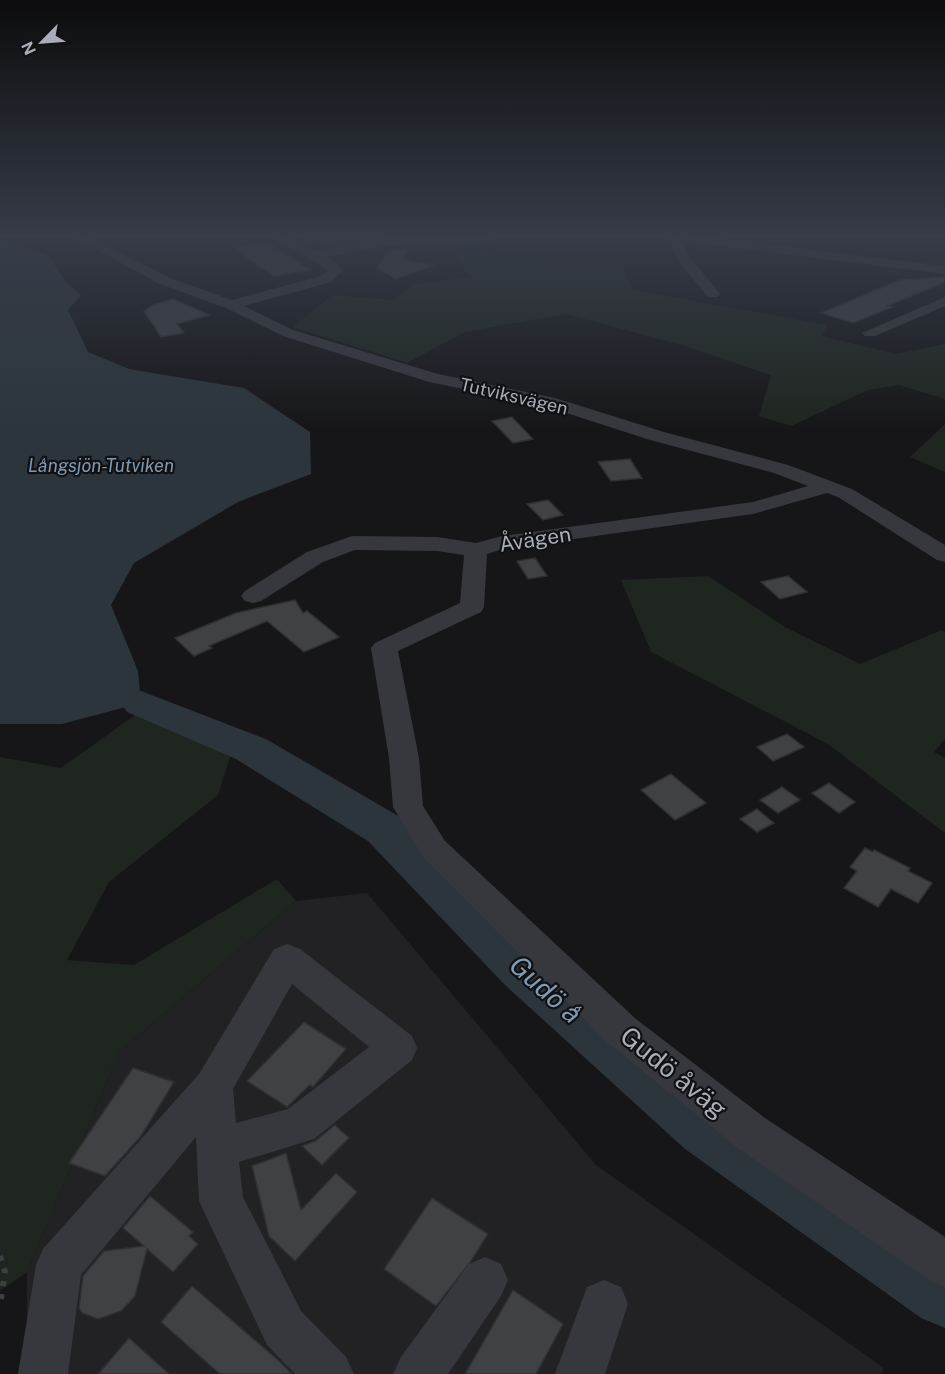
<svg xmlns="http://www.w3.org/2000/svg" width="945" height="1374" font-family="'Public Sans',sans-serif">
	<rect width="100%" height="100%" fill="#161618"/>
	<path fill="#222225" d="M367,893L596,1165L884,1368L881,1374H27V1272L119,1052L296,901Z"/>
	<g fill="#1e261f">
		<path d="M296,238H398L322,251Z"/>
		<path d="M446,241H479L491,255L622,264L633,290L828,325L821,336L896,354L945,344V399L899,385L868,390L791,426L759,416L771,375L688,347L567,314L465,332L407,363L293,327L332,295L392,300L414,284L470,277Z"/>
		<path d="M945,424V472L910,457Z"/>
		<path d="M708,576L785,627L860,664L942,630L945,633V739L934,752L945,758V833L828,744L651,652L621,580Z"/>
		<path d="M138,713L231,754L218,795L109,882L67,960L134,965L277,879L296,901L119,1052L27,1272L0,1291V757L61,768Z"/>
	</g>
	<path fill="#2c353c" d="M0,240L49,256L65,281L81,295L68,310L88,352L129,369L244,388L310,432L311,474L238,502L134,563L111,605L138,671L141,703L62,724H0Z"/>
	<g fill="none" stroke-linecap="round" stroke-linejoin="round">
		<path fill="#2c353c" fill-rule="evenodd" d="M141,691L266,739L400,817L540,954L727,1109L945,1254V1328L921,1318L685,1149L504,984L368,841L236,759L127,712L121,703L127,694Z"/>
	</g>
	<g fill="#404145" stroke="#303034" stroke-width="1.5">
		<path d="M267,242L310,270L274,276L233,248Z"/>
		<path d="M390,249L409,250L403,259L434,265L396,279L377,268Z"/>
		<path d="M945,277V282L887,306L892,307L853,323L821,313L900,280Z"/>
		<path d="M173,299L209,315L177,324L184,333L161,337L144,311L153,305Z"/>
		<path d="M512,417L533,439L513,443L492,421Z"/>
		<path d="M630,459L642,478L611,481L598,462Z"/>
		<path d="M548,500L563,515L543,520L527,504Z"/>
		<path d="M535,558L547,576L528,579L517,561Z"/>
		<path d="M788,576L807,592L780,599L761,582Z"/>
		<path d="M295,600L303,613L307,611L339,637L304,652L267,621L209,646L212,648L194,656L175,638L236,613Z"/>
		<path d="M787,734L804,747L773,761L757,747Z"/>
		<path d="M671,774L706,803L675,820L641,790Z"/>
		<path d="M829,783L855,802L839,813L812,793Z"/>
		<path d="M782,787L800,800L778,813L760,800Z"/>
		<path d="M757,809L774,823L757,832L740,819Z"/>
		<path d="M865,848L873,852L874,850L910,868L908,871L932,883L918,903L891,889L878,907L844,888L857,871L850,867Z"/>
		<path d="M304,1022L346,1049L313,1087L310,1085L287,1107L247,1081Z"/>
		<path d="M133,1068L174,1082L141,1136L105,1176L69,1163Z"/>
		<path d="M335,1125L349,1138L322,1165L302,1146L315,1141Z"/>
		<path d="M286,1153L301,1210L336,1173L357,1192L295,1261L269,1236L252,1166Z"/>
		<path d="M150,1196L193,1232L189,1236L198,1244L173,1272L147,1249L135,1296L121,1311L98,1319L82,1313L79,1308L83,1276L104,1251L144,1246L123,1228Z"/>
		<path d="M432,1198L488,1234L471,1261L436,1306L384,1269Z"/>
		<path d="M192,1286L278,1360L292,1374H220L161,1322Z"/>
		<path d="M513,1290L563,1324L536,1374H465Z"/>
		<path d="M129,1338L169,1374H98Z"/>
	</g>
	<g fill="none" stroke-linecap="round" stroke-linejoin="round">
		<path stroke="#3d3f44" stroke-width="6" stroke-dasharray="5 8" stroke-linecap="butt" d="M0,1256L5,1272L0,1305"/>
		<g fill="#37383d" fill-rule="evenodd">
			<path d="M75,238H90L170,278L232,300L321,276L328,270L275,238H290L315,251L388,238H496L490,242L390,245L326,257L335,261L342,271L331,282L244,306L293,330L438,374L555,398L664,432L788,465L852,489L945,545V562L937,560L838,497L827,493L753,514L503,549L487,554L484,607L481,612L398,651L419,758L423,806L445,841L636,1019L765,1118L945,1237V1287L929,1280L735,1146L608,1043L423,857L393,807L389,758L371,648L375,643L460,603L464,555L437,551L355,550L323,562L261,601L253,603L245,601L241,596L245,591L307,552L352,536L437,537L476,543L502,536L753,502L808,486L774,473L650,440L545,406L429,382L283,336L226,308L160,284Z"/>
			<path d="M667,238H679L693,261L720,294L718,297H708L682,266Z"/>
			<path d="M681,238H715L945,266V274L687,242Z"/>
			<path d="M945,297V306L875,336H865L862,333Z"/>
			<path d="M287,944L300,949L412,1036L417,1048L412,1060L314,1139L239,1162L243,1197L301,1311L346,1357L354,1374H295L267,1345L206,1216L199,1201L196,1137L81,1275L68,1374H18L36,1265L43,1249L199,1074L274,949ZM292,984L369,1047L288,1109L236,1123L233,1089Z"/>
			<path d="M485,1257L501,1264L508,1280L501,1296L448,1374H393L401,1357L469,1264Z"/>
			<path d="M604,1280L621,1287L628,1304L605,1374H555L587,1287Z"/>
		</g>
	</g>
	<linearGradient id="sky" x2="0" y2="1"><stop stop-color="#0c0c0d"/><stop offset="0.55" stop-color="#363c48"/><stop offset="1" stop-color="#363c48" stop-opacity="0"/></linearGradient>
	<rect width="945" height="430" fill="url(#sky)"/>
	<g text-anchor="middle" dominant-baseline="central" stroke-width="4.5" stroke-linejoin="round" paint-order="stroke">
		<g font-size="18" fill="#a8adb8" stroke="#111113">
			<text transform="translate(514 396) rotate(13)">Tutviksvägen</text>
		</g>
		<g font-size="18" font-style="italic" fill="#7f9bb3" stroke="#111113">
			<text x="101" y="465">Långsjön-Tutviken</text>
		</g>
		<g font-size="21" fill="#a8adb8" stroke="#111113">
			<text transform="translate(535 539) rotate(-9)">Åvägen</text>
		</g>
		<g font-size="26" fill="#a8adb8" stroke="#111113">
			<text transform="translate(674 1072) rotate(39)">Gudö åväg</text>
		</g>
		<g font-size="27" font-style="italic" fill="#7f9bb3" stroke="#111113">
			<text transform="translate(546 989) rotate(42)">Gudö å</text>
		</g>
	</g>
	<g transform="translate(42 42) rotate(245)" stroke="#111113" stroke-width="4.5" paint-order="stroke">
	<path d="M0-4.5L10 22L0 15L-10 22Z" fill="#a8adb8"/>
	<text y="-9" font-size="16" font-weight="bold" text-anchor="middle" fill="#a8adb8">N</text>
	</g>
</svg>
